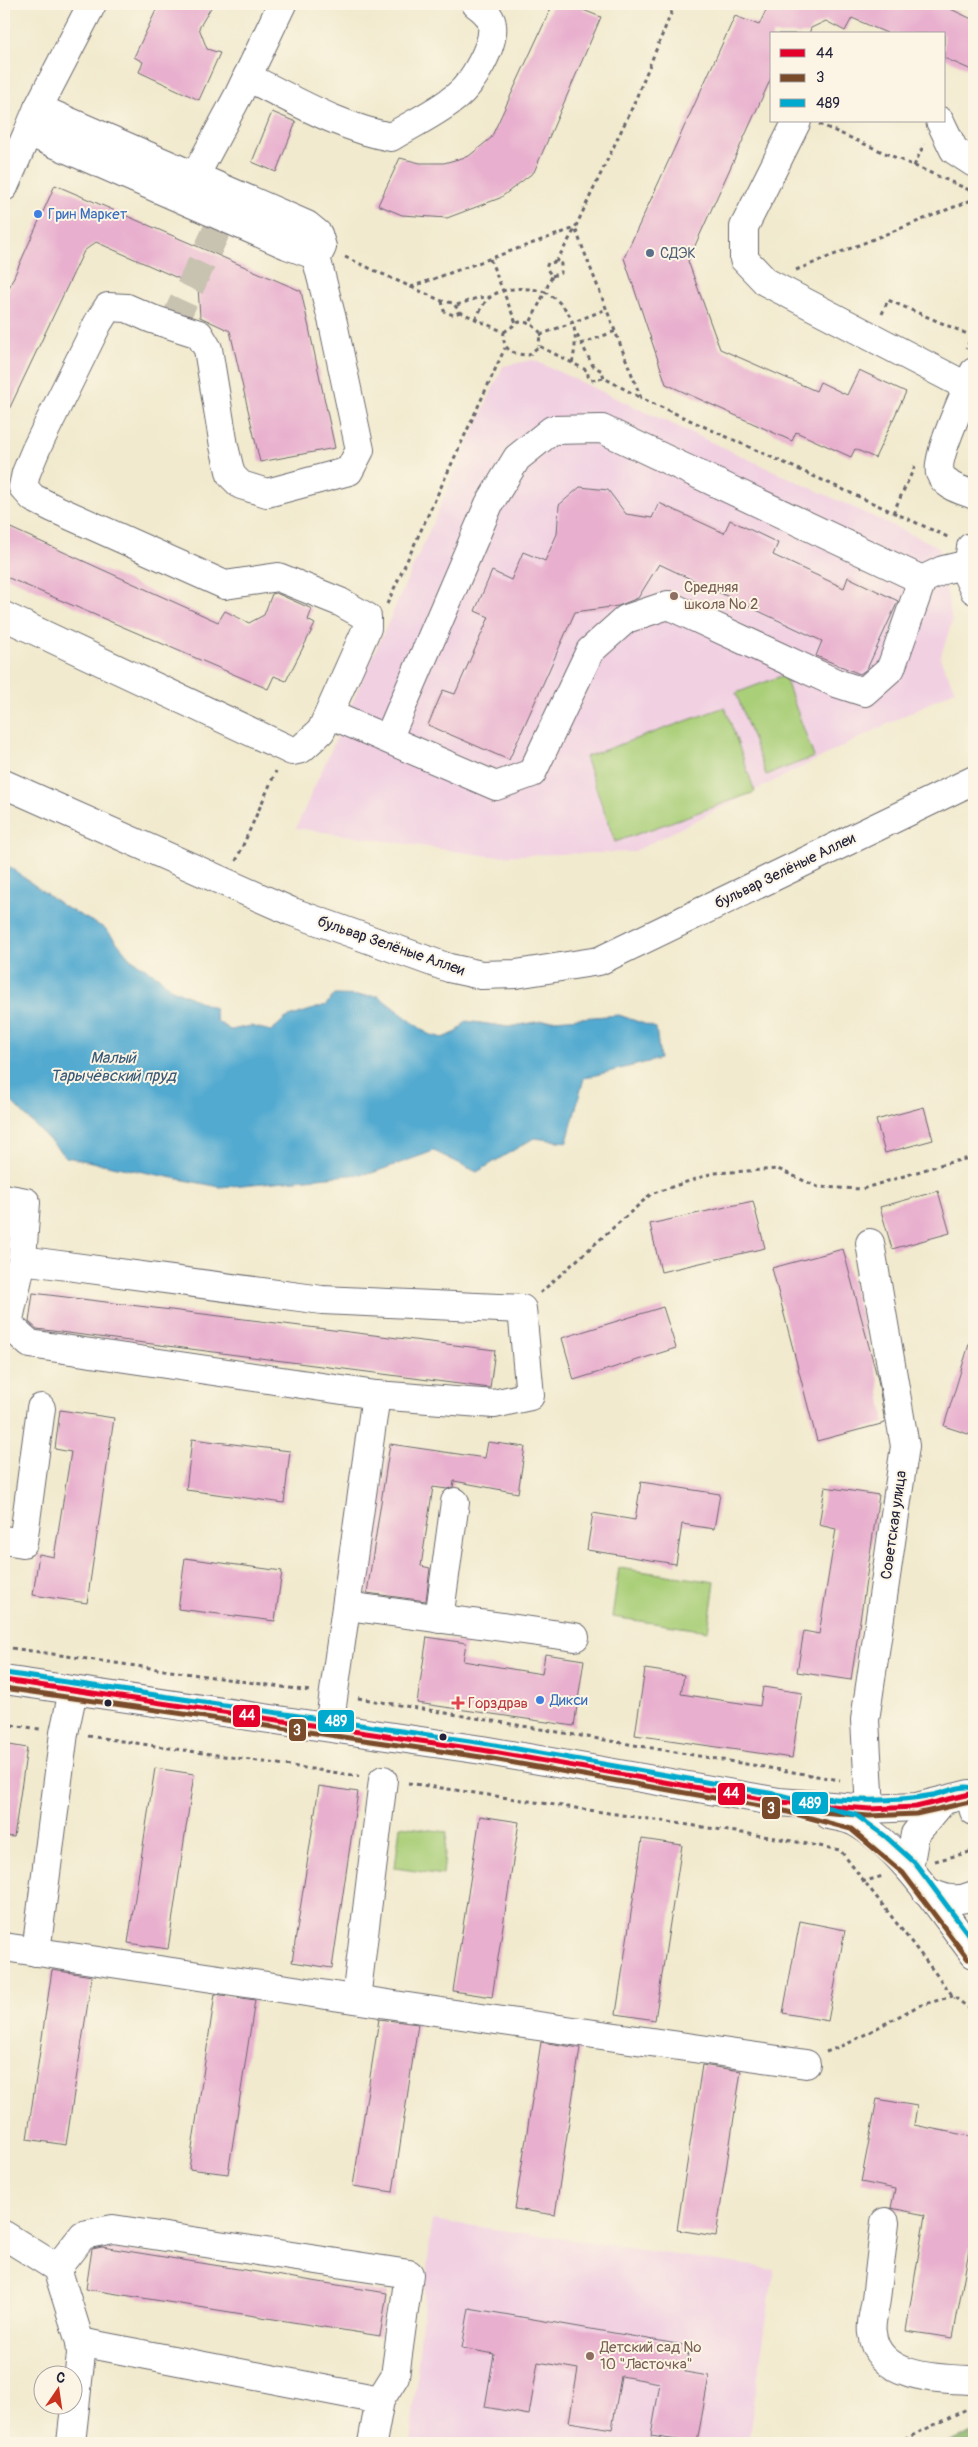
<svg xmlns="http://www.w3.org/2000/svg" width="978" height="2447" font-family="Pangolin,sans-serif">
	<rect width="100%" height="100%" fill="#fcf5e5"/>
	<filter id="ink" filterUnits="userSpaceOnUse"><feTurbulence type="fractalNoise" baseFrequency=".02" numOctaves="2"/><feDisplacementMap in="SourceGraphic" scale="10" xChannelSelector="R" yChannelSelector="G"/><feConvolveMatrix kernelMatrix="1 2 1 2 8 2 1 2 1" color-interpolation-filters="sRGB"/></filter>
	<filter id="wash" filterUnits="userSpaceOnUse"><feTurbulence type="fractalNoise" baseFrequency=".0096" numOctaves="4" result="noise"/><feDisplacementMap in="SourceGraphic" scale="20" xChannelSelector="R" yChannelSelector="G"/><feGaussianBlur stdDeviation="1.12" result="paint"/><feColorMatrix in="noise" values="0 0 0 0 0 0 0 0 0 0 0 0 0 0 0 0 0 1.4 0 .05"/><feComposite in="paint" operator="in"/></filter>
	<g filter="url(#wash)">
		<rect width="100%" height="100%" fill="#f1eace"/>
		<g fill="#f1d0e2">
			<path d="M533,360L939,547L952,622L940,658L955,690L633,852L489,856L296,828L503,366Z"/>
			<path d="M432,2220L774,2269L748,2443H410Z"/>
		</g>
		<g fill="#aacf79" stroke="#66785a">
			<path d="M784,675L814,757L766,775L736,693Z"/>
			<path d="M725,707L755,792L615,842L585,757Z"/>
			<path d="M619,1568L715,1582L708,1631L612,1617Z"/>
			<path d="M400,1826L447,1832L443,1875L395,1868Z"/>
		</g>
		<path fill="#87b269" stroke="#546a52" d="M974,2431V2443H946Z"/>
		<path fill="#53aad0" stroke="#3a6686" d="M4,863L63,906L106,929L130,958L159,977L170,988L214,1008L217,1021L230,1030L251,1026L271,1031L286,1018L326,1005L334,995L378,996L428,1034L443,1038L457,1032L466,1021L509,1027L541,1021L619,1015L656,1028L660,1059L584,1078L567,1142L534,1138L477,1172L434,1151L372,1173L220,1187L66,1157L4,1094Z"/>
		<g id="blocks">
			<g fill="#e8afce">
				<path d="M159,4H213L199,28L207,49L220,53L199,100L139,72L143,62L134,57Z"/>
				<path d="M553,4H586L583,10L601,17L534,172L500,198L447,218L402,215L378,205L400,158L420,163H444L469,156L491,138Z"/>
				<path d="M769,4H940L974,20V71L944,58V34H889L852,18L845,31L826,21L811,28L809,34H772V76L688,261L720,349L816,391L820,382L847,395L859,370L906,392L875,458L855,449L851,457L796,432L792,441L666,384L624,258L735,16L759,25Z"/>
				<path d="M272,112L296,122L276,172L252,162Z"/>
				<path d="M55,185L301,291L335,448L260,462L230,331L200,317L198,287L96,242L84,251L4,420V299Z"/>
				<path d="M580,487L608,490L626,514L652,518L659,503L724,533L730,520L778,543L773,555L844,588L848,577L898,601L867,669L860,674L816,656L822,641L659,564L638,598L618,606L575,612L509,760L428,725L443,690L455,694L489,617L475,611L492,571L511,580L523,552L545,561L557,534L559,505Z"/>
				<path d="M4,525L218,622L225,611L249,623L264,615L272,594L276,593L312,609L308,620L315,624L286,681L274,676L268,689L4,576Z"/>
				<path d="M924,1107L933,1140L885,1153L876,1120Z"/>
				<path d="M938,1191L950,1233L892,1249L880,1207Z"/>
				<path d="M753,1201L765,1248L661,1272L650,1224Z"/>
				<path d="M843,1249L878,1380L885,1423L817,1441L772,1268Z"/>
				<path d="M33,1293L495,1350L490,1388L37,1329L29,1322Z"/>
				<path d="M663,1307L676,1348L574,1380L562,1338Z"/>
				<path d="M970,1341L974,1342V1436L944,1426Z"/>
				<path d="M60,1410L114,1418L87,1603L33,1595L39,1554L54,1557L71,1452L55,1449Z"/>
				<path d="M192,1439L290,1451L284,1503L186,1490Z"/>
				<path d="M488,1442L525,1447L518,1493L454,1481L453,1487L447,1489L433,1487L421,1566L430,1568L426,1601L367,1593L390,1444L485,1458Z"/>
				<path d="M641,1482L720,1494L714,1529L682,1524L676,1564L587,1550L593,1513L635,1520Z"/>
				<path d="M825,1487L879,1495L851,1680L797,1672L804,1631L819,1634L836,1529L819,1525Z"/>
				<path d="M185,1558L282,1571L275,1621L178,1609Z"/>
				<path d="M427,1637L466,1643L463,1661L542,1674L545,1654L584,1660L574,1726L417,1703Z"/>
				<path d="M645,1669L684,1675L681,1694L760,1706L763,1687L802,1693L792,1758L635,1735Z"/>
				<path d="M4,1744L27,1748L14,1837L4,1836Z"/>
				<path d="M155,1768L194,1774L168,1949L128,1943Z"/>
				<path d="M319,1786L358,1792L332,1968L292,1962Z"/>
				<path d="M480,1816L519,1822L492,1997L453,1991Z"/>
				<path d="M642,1839L682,1845L655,2020L616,2014Z"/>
				<path d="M800,1921L845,1930L828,2021L783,2013Z"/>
				<path d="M52,1970L92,1976L66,2145L27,2139Z"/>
				<path d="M215,1994L255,2000L228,2174L189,2169Z"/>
				<path d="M379,2019L418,2024L393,2192L353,2186Z"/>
				<path d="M541,2042L580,2048L555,2215L515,2209Z"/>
				<path d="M702,2065L741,2071L716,2236L677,2230Z"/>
				<path d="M877,2099L917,2106L914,2125L974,2137V2223L953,2338L906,2331L925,2215L891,2208L895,2189L861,2182Z"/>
				<path d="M102,2247L387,2293L380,2336L86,2289L92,2249Z"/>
				<path d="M469,2308L689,2346L685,2372L709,2376L697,2443L651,2436L660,2383L621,2376L612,2429L569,2422L578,2369L538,2362L529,2415L485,2407L494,2354L462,2348Z"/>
			</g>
		</g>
	</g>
	<g filter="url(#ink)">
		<use href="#blocks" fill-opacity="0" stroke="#6a686e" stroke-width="1"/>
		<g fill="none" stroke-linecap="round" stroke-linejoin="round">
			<path stroke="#c8c2b1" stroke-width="28" stroke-dasharray="28 14" stroke-linecap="butt" d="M172,326L223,217"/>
			<g stroke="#6a686e" stroke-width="30">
				<g id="minor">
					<path d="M247,77C293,99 340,128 391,137C412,124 438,112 457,96C472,84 495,45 492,25C491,16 483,9 476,4"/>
					<path d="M38,108L92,4"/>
					<path d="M797,121L744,227V259L766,282L968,387"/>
					<path d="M940,121L954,150L974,163"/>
					<path d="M195,176L239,94L282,4"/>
					<path d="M4,187L28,132L287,245L309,253H319L322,247L318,234L307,225L38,108L28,132"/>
					<path d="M974,372C967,390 935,457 940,473C945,487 962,490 974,495"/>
					<path d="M971,547L967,575L974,590"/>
					<path d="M4,616L292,751L301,749L321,731L367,628V617L340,602L278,577L225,585L53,508L33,498L23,487L26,473L36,449L98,323L108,307L127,308L152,319L199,334L208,349L224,446L231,475L241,485L267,493L349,471L360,450L333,323L315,253"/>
					<path d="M329,714L496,786L532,773L590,651L626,619L668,605L836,683L864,692L891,668L922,580L943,570L968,564"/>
					<path d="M388,739L489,504L517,458L552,430L602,429L922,580"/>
					<path d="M4,784L290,911L449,968L481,975L516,974L599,961L974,780"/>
					<path d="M4,1198L26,1202L22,1260L8,1324"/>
					<path d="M4,1323L8,1324L30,1344L376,1395L494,1404L530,1396L522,1309L322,1300L22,1260"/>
					<path d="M4,1540L23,1543L41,1408"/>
					<path d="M347,1606L575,1637"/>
					<path d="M439,1619L455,1502"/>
					<path d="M329,1727L376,1395"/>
					<path d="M870,1809L865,1720L905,1446L870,1243"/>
					<path d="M4,1947L475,2017L806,2064"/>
					<path d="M36,1952L64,1733L73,1691"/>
					<path d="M356,1999L383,1780"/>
					<path d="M885,2222C882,2248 879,2273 876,2299C875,2309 870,2323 872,2333C877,2379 940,2379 974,2380"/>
					<path d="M4,2235L57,2268L80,2342L81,2354L71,2443"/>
					<path d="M57,2268L83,2235L113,2229L409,2274L395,2376L380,2400"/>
					<path d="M80,2342L380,2400L372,2443"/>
				</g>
			</g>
			<g stroke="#6a686e" stroke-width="30">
				<g id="major">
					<path d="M4,1680L482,1750L779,1802L870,1809L916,1807L969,1794L974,1811"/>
					<path d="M829,1815C837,1817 847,1818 855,1822C904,1850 940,1910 974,1954"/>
					<path d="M909,1868L915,1834L942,1802"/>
					<path d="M926,1891C944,1899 956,1903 974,1895"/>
				</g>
			</g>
			<g stroke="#6a686e" stroke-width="3" stroke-dasharray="4 4" stroke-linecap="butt">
				<path d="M675,4L632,108L575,228L641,398L950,538"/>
				<path d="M819,124L974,192"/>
				<path d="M914,166L924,144"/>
				<path d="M345,257L411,287L575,228"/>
				<path d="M490,259L516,323"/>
				<path d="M556,262L575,229"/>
				<path d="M796,270L974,199"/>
				<path d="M552,276L561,273V264L556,262L548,263L546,268L552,276L545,292C574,309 580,331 572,363"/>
				<path d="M411,287L442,301L453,303L460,312L504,332C501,350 514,355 529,355L539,346L588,371V376L591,380L604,378L641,398"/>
				<path d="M442,301L444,311L453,315L460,312"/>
				<path d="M457,305L477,298L491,297"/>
				<path d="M882,314L888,300L972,336L966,349"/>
				<path d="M475,319C479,313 483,304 488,299C501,286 529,287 545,292L530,323"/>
				<path d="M504,332L519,322L530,323L540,332L539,346"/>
				<path d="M540,335L607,309"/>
				<path d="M577,335L593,366L602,371L604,378"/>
				<path d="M581,344L616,331"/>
				<path d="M893,513L915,466"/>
				<path d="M387,604L505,348"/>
				<path d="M236,861L276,771"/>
				<path d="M540,1293L651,1194L713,1173L778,1169L818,1187L862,1189L943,1164L974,1157"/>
				<path d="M4,1647L310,1691"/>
				<path d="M358,1698L840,1780"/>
				<path d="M4,1724L40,1729"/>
				<path d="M88,1736L359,1776"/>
				<path d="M408,1783L776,1838L840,1850L953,1996L974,2012"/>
				<path d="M935,1861L974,1851"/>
				<path d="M862,1882L883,1876"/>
				<path d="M826,2052L849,2043L918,2006L953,1996"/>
				<path d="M897,2443L973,2406"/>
			</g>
			<use href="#minor" stroke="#fff" stroke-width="28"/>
			<use href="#major" stroke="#fff" stroke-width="28"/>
			<g stroke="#fcf5e5" stroke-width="9">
				<path id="bus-1" d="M4,1680L482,1750L779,1802L870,1809L916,1807L974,1793"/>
			</g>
			<g stroke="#fcf5e5" stroke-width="9">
				<g id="bus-2">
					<path d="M4,1688L481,1757L777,1809L851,1829L903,1873L968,1959"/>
					<path d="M821,1812L869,1816L916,1814L974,1801"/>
				</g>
			</g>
			<g stroke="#fcf5e5" stroke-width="9">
				<g id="bus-3">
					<path d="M5,1673L483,1743L780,1795L856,1815L885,1836L915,1863L974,1942"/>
					<path d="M823,1798C859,1801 896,1802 933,1795C944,1793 964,1783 974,1789"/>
				</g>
			</g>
			<use href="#bus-1" stroke="#e4002b" stroke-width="5"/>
			<use href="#bus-2" stroke="#7a4b2a" stroke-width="5"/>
			<use href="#bus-3" stroke="#00a9ce" stroke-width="5"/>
		</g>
	</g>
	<g fill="#3f7fe0" stroke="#fcf5e5" stroke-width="2">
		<circle cx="38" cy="214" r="5"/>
		<circle cx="540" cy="1700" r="5"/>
	</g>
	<circle fill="#5c6f8a" stroke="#fcf5e5" stroke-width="2" cx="650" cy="253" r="5"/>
	<g fill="#8d6e63" stroke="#fcf5e5" stroke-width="2">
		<circle cx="674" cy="596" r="5"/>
		<circle cx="590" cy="2356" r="5"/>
	</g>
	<g fill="#22223b" stroke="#fcf5e5" stroke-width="2">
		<circle cx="108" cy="1703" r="4.5"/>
		<circle cx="443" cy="1737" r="4.5"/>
	</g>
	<path fill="#e0444e" stroke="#fcf5e5" stroke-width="2" d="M455.5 1695.5h5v5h5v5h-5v5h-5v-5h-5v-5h5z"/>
	<g text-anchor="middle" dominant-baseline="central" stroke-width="4" stroke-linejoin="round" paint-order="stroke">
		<g font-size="15" fill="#366cbe" stroke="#fcf5e5" text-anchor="start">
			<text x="48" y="214">Грин Маркет</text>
			<text x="550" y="1700">Дикси</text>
		</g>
		<g font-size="15" fill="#4e5e75" stroke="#fcf5e5" text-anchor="start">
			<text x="660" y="253">СДЭК</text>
		</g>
		<g font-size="15" fill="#785e54" stroke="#fcf5e5" text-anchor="start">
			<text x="684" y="587">Средняя<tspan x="684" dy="17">школа № 2</tspan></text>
			<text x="600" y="2347">Детский сад №<tspan x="600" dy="17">10 "Ласточка"</tspan></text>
		</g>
		<g font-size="15" fill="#22223b" stroke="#fcf5e5">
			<text transform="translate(785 871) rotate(-26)">бульвар Зелёные Аллеи</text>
			<text transform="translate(391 946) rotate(19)">бульвар Зелёные Аллеи</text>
			<text transform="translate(894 1525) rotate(-82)">Советская улица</text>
		</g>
		<g font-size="15" fill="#be3a42" stroke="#fcf5e5" text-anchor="start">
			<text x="468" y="1703">Горздрав</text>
		</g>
		<g font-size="16" font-style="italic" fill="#365877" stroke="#fcf5e5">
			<text x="113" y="1058">Малый<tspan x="113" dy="18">Тарычёвский пруд</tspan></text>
		</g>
	</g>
	<g stroke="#fcf5e5" stroke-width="2">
		<rect x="232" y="1704" width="29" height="24" rx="5" fill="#e4002b"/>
		<rect x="317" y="1709" width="38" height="24" rx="5" fill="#00a9ce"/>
		<rect x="288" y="1718" width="19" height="24" rx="5" fill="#7a4b2a"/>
		<rect x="717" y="1782" width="29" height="24" rx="5" fill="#e4002b"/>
		<rect x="791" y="1791" width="38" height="24" rx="5" fill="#00a9ce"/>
		<rect x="761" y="1796" width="20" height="24" rx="5" fill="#7a4b2a"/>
	</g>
	<g font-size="14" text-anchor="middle" font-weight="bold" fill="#fff">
		<text x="247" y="1720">44</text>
		<text x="336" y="1726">489</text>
		<text x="297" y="1735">3</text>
		<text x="731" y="1798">44</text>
		<text x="810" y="1808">489</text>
		<text x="771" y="1813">3</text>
	</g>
	<rect width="978" height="2447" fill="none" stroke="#fcf5e5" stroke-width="20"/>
	<rect x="770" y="32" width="175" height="90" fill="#fcf5e5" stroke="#a5a1a1"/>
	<rect x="780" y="49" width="25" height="8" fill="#e4002b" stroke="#a5a1a1"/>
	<text x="816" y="58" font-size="15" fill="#22223b">44</text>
	<rect x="780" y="74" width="25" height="8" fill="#7a4b2a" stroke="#a5a1a1"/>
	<text x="816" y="82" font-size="15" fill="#22223b">3</text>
	<rect x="780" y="99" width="25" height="8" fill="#00a9ce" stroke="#a5a1a1"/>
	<text x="816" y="108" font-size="15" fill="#22223b">489</text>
	<g transform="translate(58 2390) rotate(13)"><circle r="24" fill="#fcf5e5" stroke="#a5a1a1"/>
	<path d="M0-4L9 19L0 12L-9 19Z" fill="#c8321e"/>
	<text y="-8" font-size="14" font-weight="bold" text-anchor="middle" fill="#22223b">С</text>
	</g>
</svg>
